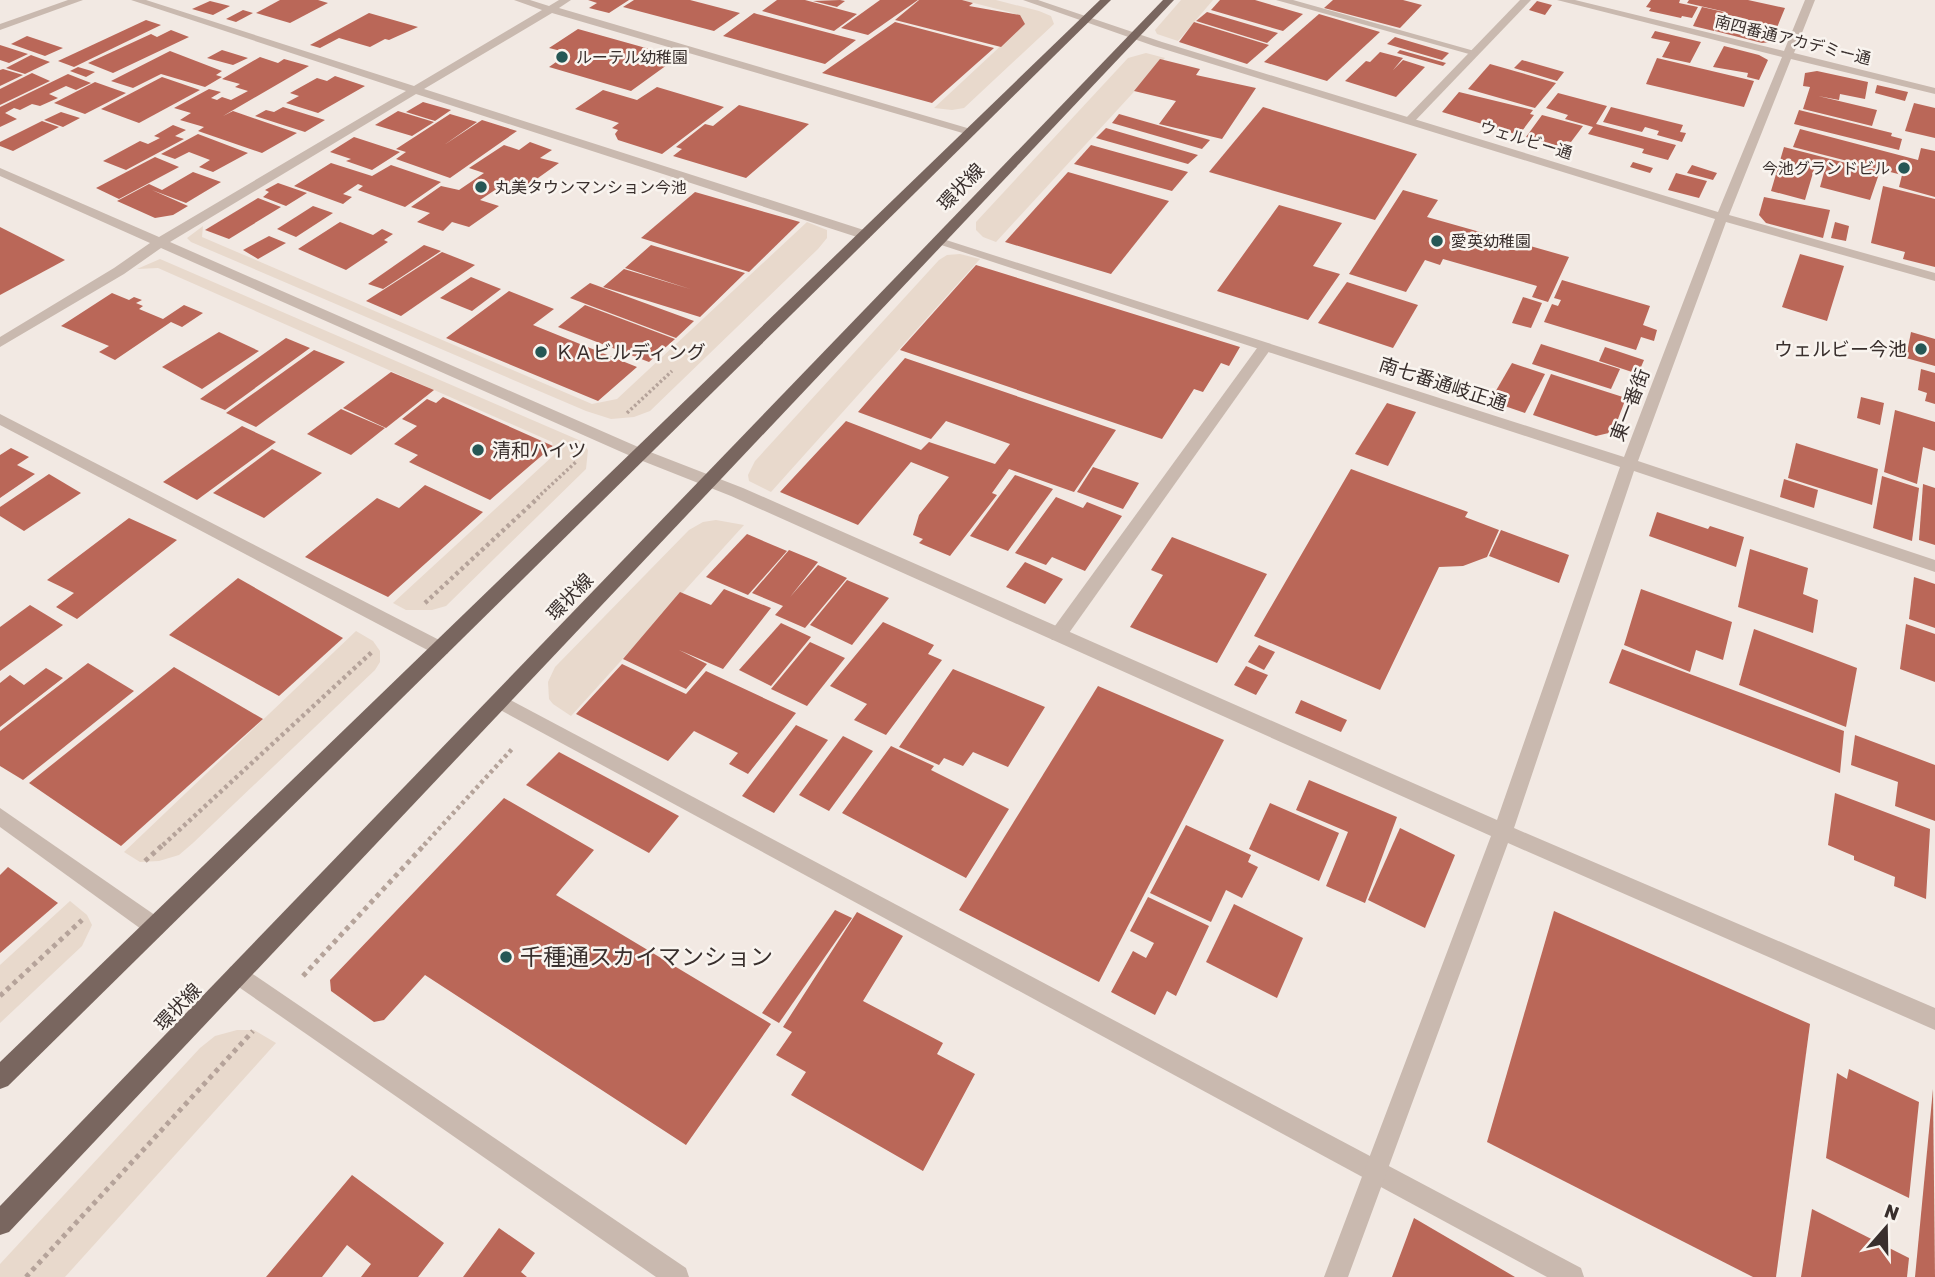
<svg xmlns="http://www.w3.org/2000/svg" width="1935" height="1277" font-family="Rubik,'Noto Sans JP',sans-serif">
	<rect width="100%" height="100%" fill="#f2e9e3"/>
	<g fill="#e8d9cc">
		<path d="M962,0H996L1039,11L1051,16L1054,24L964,108L952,110L934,108L1022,26L1013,13Z"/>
		<path d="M1181,0H1213L1178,41L1157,34L1155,30Z"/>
		<path d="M1146,53L1165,58L996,242L983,237L976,230V222L1128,58Z"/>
		<path d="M807,222L827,230V238L818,249L650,411L634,417L611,419L586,411L191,242L187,238L203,226L202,237L592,404L617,399Z"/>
		<path d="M960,254L980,259L771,492L749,481L748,475L755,461L939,260L947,255Z"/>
		<path d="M160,259L581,441L588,450L586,469L446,606L432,610H406L393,603L555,454L552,442L158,268L137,269Z"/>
		<path d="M716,520L744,525L571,716L553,704L549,699L548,682L555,667L689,530L703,522Z"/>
		<path d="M356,631L373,641L380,651V662L375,670L193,843L179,855L159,861L140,862L124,852Z"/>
		<path d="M70,901L87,915L92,925L82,946L0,1023V965Z"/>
		<path d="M237,1030H254L276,1043L65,1277H0V1264L200,1048L215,1036Z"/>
	</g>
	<g fill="#ba6758">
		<path d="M280,0H318L328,3L290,23L256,13Z"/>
		<path d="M588,0H629L609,13L589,8L597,3Z"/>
		<path d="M634,0H690L740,13L714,31L623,7Z"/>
		<path d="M777,0H805L857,14L834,31L762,11Z"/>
		<path d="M840,0L845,1L837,7L813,1Z"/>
		<path d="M880,0H918L868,35L841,28Z"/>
		<path d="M919,0H962L973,3L969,6L1020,15L1025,24L1001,47L895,20Z"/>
		<path d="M1220,0H1255L1303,14L1283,31L1211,10Z"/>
		<path d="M1333,0H1403L1422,5L1400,28L1324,8Z"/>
		<path d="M1651,0H1680L1679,3L1698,7L1692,18L1682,16L1681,18L1649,11L1651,8L1646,7Z"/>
		<path d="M1689,0H1748L1785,8L1771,42L1762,43L1715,31L1726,12L1687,3Z"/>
		<path d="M210,1L230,6L213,15L192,9Z"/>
		<path d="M1537,1L1552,5L1545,15L1529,10Z"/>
		<path d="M1702,7L1724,12L1714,31L1693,26Z"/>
		<path d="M243,10L253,13L236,22L226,19Z"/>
		<path d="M1207,12L1278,33L1267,43L1196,21Z"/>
		<path d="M369,13L418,27L389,40L385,39L370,47L339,38L320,48L310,45Z"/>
		<path d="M754,13L757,14L856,40L825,64L723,36Z"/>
		<path d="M1319,14L1380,32L1327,81L1264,62Z"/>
		<path d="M146,20L161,25L74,67L58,61Z"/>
		<path d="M895,22L994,48L932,103L822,73Z"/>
		<path d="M1194,22L1269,45L1247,64L1179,42Z"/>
		<path d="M578,29L678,57L631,91L549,67L569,53L549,48Z"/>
		<path d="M171,30L189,37L113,73L88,63L151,34L157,37Z"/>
		<path d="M1655,31L1701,42L1690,63L1662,57L1670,42L1651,38Z"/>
		<path d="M27,36L63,48L45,56L11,44Z"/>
		<path d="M1395,37L1449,53L1442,60L1387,44Z"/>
		<path d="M0,45L28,54L9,63L0,60Z"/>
		<path d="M1724,46L1759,55L1768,60L1759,80L1747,77L1748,73L1713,67Z"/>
		<path d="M222,50L248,58L233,65L207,58Z"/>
		<path d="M1400,50L1446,63L1443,66L1397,53Z"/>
		<path d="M170,51L222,71L216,75L222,77L205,87L161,74L133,88L111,81Z"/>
		<path d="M1380,52L1403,58L1393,70L1403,60L1425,67L1396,97L1345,81L1366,61L1370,62Z"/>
		<path d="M31,55L50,62L25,74L6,68Z"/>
		<path d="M260,57L278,63L284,59L309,66L223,116L233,111L297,133L262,153L198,131L204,127L180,120L191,113L174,108L209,89L221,92L211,98L217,100L222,97L231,100L248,91L235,87L240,84L222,79Z"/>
		<path d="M1657,58L1754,81L1744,107L1646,84Z"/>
		<path d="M1160,59L1200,69L1196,75L1256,88L1222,139L1159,124L1176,101L1134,91Z"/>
		<path d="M1522,60L1564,72L1557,81L1514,68Z"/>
		<path d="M1490,64L1556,83L1535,108L1468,89Z"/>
		<path d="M78,67L95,72L86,77L70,71Z"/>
		<path d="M3,69L23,75L0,86V70Z"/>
		<path d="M1817,71L1868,82L1865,99L1840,94L1839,100L1818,96L1877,110L1872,126L1803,109L1810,87L1803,86L1805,73Z"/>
		<path d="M32,73L50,81L0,105V89Z"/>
		<path d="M68,74L91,83L76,90L66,86L49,94L58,98L40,106L32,104L20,110L14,108L5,113L17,119L0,127V107Z"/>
		<path d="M335,76L365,86L318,113L286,103L299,96L290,93L317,78L327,81Z"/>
		<path d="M162,77L200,90L139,123L101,109Z"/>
		<path d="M95,82L126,93L85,114L54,103Z"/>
		<path d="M1877,85L1908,92L1905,101L1875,93Z"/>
		<path d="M657,87L724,107L662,154L618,140L615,134L618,130L612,128L619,123L575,109L603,90L637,100Z"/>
		<path d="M1459,92L1533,110L1530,114L1534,115L1519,135L1442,112Z"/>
		<path d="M1558,93L1607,106L1596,124L1676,145L1668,160L1642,153L1644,149L1588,134L1593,127L1565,119L1568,115L1546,108Z"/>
		<path d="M423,102L451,110L435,121L406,112Z"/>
		<path d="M1914,103L1935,108V138L1905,131Z"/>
		<path d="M739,105L809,124L746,178L673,156L682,149L676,147L705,124L713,126Z"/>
		<path d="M283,107L325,120L305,132L255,116L266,110L274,112Z"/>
		<path d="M1263,107L1417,154L1375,220L1209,172Z"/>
		<path d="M1611,107L1683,125L1680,132L1686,133L1682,142L1657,135L1659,131L1645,127L1642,132L1603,122Z"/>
		<path d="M1799,110L1892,133L1891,136L1902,139L1899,150L1794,124Z"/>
		<path d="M398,111L434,122L412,136L375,125Z"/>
		<path d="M61,112L80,118L63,127L44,120Z"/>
		<path d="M450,114L477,122L444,145L482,120L517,131L450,178L396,159L406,152L396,149Z"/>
		<path d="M1119,114L1210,140L1202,149L1112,123Z"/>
		<path d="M1542,115L1583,126L1571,142L1566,141L1561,147L1526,137Z"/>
		<path d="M42,121L59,127L13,151L0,146V142Z"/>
		<path d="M173,125L186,130L175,136L184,139L126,170L103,161L140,141L148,144L160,138L154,136Z"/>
		<path d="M1106,128L1198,155L1188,164L1096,138Z"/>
		<path d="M1800,129L1918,160L1921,148L1935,151V197L1899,187L1902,175L1793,147Z"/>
		<path d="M198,134L248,153L213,172L199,167L210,160L189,152L175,159L161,154Z"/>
		<path d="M354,137L400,152L372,170L346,161L351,159L330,152Z"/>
		<path d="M530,142L552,150L540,158L559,163L524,188L507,182L480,200L499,206L469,227L452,222L443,231L417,222L430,213L411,207L441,186L459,190L484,173L469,168L504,145L519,150Z"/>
		<path d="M1091,145L1188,172L1172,191L1074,164Z"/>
		<path d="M1784,147L1846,163L1845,171L1848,163L1880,171L1870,200L1820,187L1825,169L1815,166L1805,200L1771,191Z"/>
		<path d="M155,157L179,167L119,199L96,188Z"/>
		<path d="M1633,162L1653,168L1650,173L1630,167Z"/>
		<path d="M331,163L372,176L391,165L441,182L405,207L358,190L363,186L358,184L343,194L352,197L343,204L294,186Z"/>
		<path d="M1692,165L1717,173L1713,180L1687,173Z"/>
		<path d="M193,172L221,182L186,203L152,190L188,206L173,215L155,218L117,201L149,184L162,190Z"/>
		<path d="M1068,172L1169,201L1111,274L1005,242Z"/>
		<path d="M1676,173L1707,181L1699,198L1668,190Z"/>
		<path d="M278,183L307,193L286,206L263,197L269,192L265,190Z"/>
		<path d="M1883,186L1935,199V267L1903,259L1905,252L1871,243Z"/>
		<path d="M1403,190L1438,200L1427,217L1569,257L1548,302L1532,297L1537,286L1443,259L1440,265L1425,260L1406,292L1349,274Z"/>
		<path d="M695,192L800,222L749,272L641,238Z"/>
		<path d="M1764,197L1830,210L1823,238L1766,223L1759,215Z"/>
		<path d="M258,198L281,207L229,239L205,230Z"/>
		<path d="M1279,205L1342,223L1313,266L1340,274L1308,320L1217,291Z"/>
		<path d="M313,206L333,213L296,237L277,229Z"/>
		<path d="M340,222L373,235L382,229L393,234L384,240L388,242L346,270L298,249Z"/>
		<path d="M1835,222L1849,226L1846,241L1831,238Z"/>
		<path d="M0,227L65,260L0,295Z"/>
		<path d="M269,236L286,243L258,259L243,250Z"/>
		<path d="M424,245L441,251L383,289L368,284Z"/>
		<path d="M651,245L745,273L700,317L603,287L624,269L690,289L625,268Z"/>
		<path d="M442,252L475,265L401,316L366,301Z"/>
		<path d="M1800,254L1844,266L1827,321L1782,307Z"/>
		<path d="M976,265L1240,347L1229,366L1221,363L1203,392L1194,389L1162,439L900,350Z"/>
		<path d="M471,277L501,289L472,311L440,298Z"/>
		<path d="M1562,280L1650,306L1643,325L1657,330L1654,341L1641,337L1636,350L1544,322L1552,304L1558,306L1561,300L1554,298Z"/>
		<path d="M1347,282L1418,305L1393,348L1318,323Z"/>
		<path d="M590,283L694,321L676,338L570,298Z"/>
		<path d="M509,291L554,309L533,325L637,367L598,401L446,338Z"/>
		<path d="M112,293L129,300L134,297L142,300L136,303L143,306L139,309L163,319L184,305L203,313L182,327L171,322L115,360L99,352L109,346L61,326Z"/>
		<path d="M1523,297L1542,303L1531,328L1512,323Z"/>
		<path d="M585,305L675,339L649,362L558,327Z"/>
		<path d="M219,332L259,351L202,389L162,367Z"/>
		<path d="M1911,332L1935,339V366L1906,358Z"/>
		<path d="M286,338L310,348L225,410L200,399Z"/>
		<path d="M1541,344L1620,369L1611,389L1532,364Z"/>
		<path d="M1605,347L1644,360L1638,374L1599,361Z"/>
		<path d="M314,350L345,362L256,427L226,413Z"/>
		<path d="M905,358L1116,430L1074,492L1009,469L992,493L997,495L950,556L919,543L923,539L913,535L919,515L949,477L911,462L858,525L780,492L846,421L921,450L929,442L995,464L1010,444L946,421L931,439L858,412Z"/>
		<path d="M1512,363L1545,374L1525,413L1490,401Z"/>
		<path d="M1921,369L1935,373V404L1925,401L1927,393L1918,390Z"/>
		<path d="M391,372L434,390L386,428L343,408Z"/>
		<path d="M1551,374L1626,398L1613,432L1596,436L1533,415Z"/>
		<path d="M443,397L553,446L490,500L409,462L418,455L394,444L417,426L402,419L427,399L436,403Z"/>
		<path d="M1861,397L1884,403L1880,425L1857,418Z"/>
		<path d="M1387,403L1416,412L1388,466L1355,454Z"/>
		<path d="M341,409L385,428L351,455L307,434Z"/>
		<path d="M1895,410L1935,422V451L1923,447L1917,484L1884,472Z"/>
		<path d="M242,426L276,442L197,500L163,482Z"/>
		<path d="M1796,443L1878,469L1872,505L1788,478Z"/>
		<path d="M11,448L29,457L17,465L35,474L0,498V455Z"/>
		<path d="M272,449L322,473L264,518L213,493Z"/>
		<path d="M1093,467L1139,483L1123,509L1077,492Z"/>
		<path d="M1351,469L1468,512L1465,517L1499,530L1487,557L1463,566L1439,567L1380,690L1254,636Z"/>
		<path d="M49,474L81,493L24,531L0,516V507Z"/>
		<path d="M1015,475L1053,489L1008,551L970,536Z"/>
		<path d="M1882,476L1919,488L1912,541L1873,528Z"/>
		<path d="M1784,479L1818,490L1814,508L1780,497Z"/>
		<path d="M1923,484L1935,488V545L1919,540Z"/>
		<path d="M425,485L483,512L388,597L305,557L377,498L399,508Z"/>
		<path d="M1056,497L1083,508L1087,502L1122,516L1085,571L1052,557L1046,565L1015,553Z"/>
		<path d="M1657,512L1708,529L1710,526L1744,537L1736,567L1649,536Z"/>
		<path d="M129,518L177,540L77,619L56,607L74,593L47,580Z"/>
		<path d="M1501,530L1569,555L1559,583L1489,556Z"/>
		<path d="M747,534L787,551L748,595L706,577Z"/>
		<path d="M1172,537L1267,574L1217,663L1130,627L1163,575L1151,570Z"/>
		<path d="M1750,549L1808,568L1803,594L1818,600L1813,633L1738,607Z"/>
		<path d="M789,550L818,562L790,597L818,565L847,578L805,628L775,615L783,606L752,593Z"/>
		<path d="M1025,562L1063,579L1045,604L1006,587Z"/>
		<path d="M1914,577L1935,584V628L1909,619Z"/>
		<path d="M238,578L343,638L279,696L169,635Z"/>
		<path d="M847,580L889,598L852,645L810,625Z"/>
		<path d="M724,589L771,608L723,669L679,650L707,664L686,689L623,659L680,592L711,605Z"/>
		<path d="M1641,589L1732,622L1723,660L1696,650L1690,672L1624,645Z"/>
		<path d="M30,605L63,625L0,671V627Z"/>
		<path d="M883,622L934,645L928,654L942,660L886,735L854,720L867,704L830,686Z"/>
		<path d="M781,623L811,637L771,686L739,670Z"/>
		<path d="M1906,624L1935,634V682L1900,669Z"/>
		<path d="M1754,629L1857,668L1846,727L1739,685Z"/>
		<path d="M810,642L845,658L807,706L771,689Z"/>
		<path d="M1259,645L1275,652L1264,670L1248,662Z"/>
		<path d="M1622,649L1844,731L1840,773L1609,683Z"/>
		<path d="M88,663L134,691L23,780L0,766V731Z"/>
		<path d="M622,664L686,694L706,671L796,713L748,774L729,764L738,753L694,731L668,761L576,714Z"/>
		<path d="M1246,666L1268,675L1256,695L1234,685Z"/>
		<path d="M174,667L263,719L121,846L29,783Z"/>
		<path d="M46,668L63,678L0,727V683L10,675L24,685Z"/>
		<path d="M953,669L1045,707L1008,767L973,752L963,766L944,758L939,765L899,747Z"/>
		<path d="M1098,686L1224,740L1099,982L959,910Z"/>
		<path d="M1301,700L1347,720L1341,732L1295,713Z"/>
		<path d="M796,725L828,740L774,813L742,796Z"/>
		<path d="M1855,735L1935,765V821L1895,806L1898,782L1851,765Z"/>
		<path d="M843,736L873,751L829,811L799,795Z"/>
		<path d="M891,746L934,766L931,770L1009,809L966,878L842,813Z"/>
		<path d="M559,752L679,816L649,853L526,785Z"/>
		<path d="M1309,780L1397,817L1365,903L1326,886L1348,832L1296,810Z"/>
		<path d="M1835,793L1930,829L1926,899L1894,886L1895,877L1854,860V856L1828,845Z"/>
		<path d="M504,798L594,850L556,895L771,1024L686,1145L425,975L384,1020L374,1022L331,991L330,980Z"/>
		<path d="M1270,803L1339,833L1319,881L1249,849Z"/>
		<path d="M1186,825L1251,855L1248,862L1258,867L1242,898L1226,890L1211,922L1150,893Z"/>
		<path d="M1400,828L1455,855L1425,928L1368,900Z"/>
		<path d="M8,867L58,903L0,953V875Z"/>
		<path d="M1148,897L1209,926L1176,996L1167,991L1155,1015L1111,992L1133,951L1146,958L1154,943L1130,931Z"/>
		<path d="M1234,904L1303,938L1277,998L1206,962Z"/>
		<path d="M835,910L852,918L779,1023L762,1013Z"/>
		<path d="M1554,911L1810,1024L1776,1277H1753L1487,1142Z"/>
		<path d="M857,912L903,936L863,1001L943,1043L937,1054L975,1074L923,1171L791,1095L806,1072L776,1055L792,1032L783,1027Z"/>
		<path d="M1849,1069L1919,1102L1909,1198L1826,1158L1837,1073L1847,1079Z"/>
		<path d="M1933,1089L1935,1277H1915Z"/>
		<path d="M352,1175L444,1243L418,1277H361L371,1264L347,1245L322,1277H266Z"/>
		<path d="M1812,1209L1909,1258L1907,1277H1801Z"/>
		<path d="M1414,1218L1515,1277H1392Z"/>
		<path d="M499,1228L535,1253L521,1272L527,1277H463Z"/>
	</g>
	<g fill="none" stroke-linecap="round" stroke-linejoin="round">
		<g stroke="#b5a39a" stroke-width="3.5" stroke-dasharray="2.5 2.5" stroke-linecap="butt">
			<path d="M627,413L672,371"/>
			<path d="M537,498L577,461"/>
		</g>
		<g stroke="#b5a39a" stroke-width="4.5" stroke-dasharray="3.5 3.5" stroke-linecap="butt">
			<path d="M425,603L539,497"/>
			<path d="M163,845L373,651"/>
			<path d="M424,845L513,748"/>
		</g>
		<g stroke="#b5a39a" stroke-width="5" stroke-dasharray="4.5 4.5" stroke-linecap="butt">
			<path d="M145,861L165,843"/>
			<path d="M303,976L426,843"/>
			<path d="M0,996L82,920"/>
			<path d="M26,1277L253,1031"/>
		</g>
		<g fill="#c9b9af" fill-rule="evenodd">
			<path d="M1520,0H1531L1413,123H1405V119Z"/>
			<path d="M1265,343L1270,344V350L1064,640H1052L1049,635L1052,630L1260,344Z"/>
			<path d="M499,694L1581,1268L1584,1277H1547L493,706L490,701L493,696Z"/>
		</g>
		<g fill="#c9b9af" fill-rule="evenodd">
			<path d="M68,0H83L0,30V24Z"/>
			<path d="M131,0H146L414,86L542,10L514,0H530L549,6L559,0H571L559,8L974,130V134H966L552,13L424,89L870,232V238H860L416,94L170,242L645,450L743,488L1497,820L1620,467L932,242L933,239H943L1624,457L1715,219L1154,46L1023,0H1038L1162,42L1718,212L1782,57L1557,0H1575L1784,51L1805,0H1815L1794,53L1935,88V94L1791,59L1729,215L1935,273V281L1726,222L1638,461L1935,560V572L1634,471L1514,828L1935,1008V1030L1508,843L1348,1277H1324L1491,836L731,496L635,458L161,248L124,274L0,347V337L114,268L150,243L0,176V168L159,237L406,91Z"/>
			<path d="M1276,0H1293L1478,52L1469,54Z"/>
			<path d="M0,414L447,644L450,649L447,654H435L0,425Z"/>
			<path d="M0,808L162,920L165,927L162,934L155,937L148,934L0,827Z"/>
			<path d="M238,964L686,1268L689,1277H656L230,981L227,974L230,967Z"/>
		</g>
		<g fill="#79665f" fill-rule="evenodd">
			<path d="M1100,0H1111L8,1086L0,1089V1062Z"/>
			<path d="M1163,0H1174L9,1232L0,1235V1206Z"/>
		</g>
	</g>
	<g fill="#265755" stroke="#f9f4ef" stroke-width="2.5">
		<circle cx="562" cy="57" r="7"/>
		<circle cx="1904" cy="168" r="7"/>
		<circle cx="481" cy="187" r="7"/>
		<circle cx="1437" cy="241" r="7"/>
		<circle cx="1921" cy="349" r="7"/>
		<circle cx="541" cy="352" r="7"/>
		<circle cx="478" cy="450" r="7"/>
		<circle cx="506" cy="957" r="7"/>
	</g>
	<g text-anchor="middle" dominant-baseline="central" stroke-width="5" stroke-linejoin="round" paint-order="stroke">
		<g font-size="16" fill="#392f2d" stroke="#f9f4ef">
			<text transform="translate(1793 40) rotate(14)">南四番通アカデミー通</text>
			<text transform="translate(1526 140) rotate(17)">ウェルビー通</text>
		</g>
		<g font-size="16" fill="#392f2d" stroke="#f9f4ef" text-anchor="start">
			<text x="576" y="57">ルーテル幼稚園</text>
			<text x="1890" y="168" text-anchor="end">今池グランドビル</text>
			<text x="495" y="187">丸美タウンマンション今池</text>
			<text x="1451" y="241">愛英幼稚園</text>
		</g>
		<g font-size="19" fill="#392f2d" stroke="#f9f4ef">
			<text transform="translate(961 187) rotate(-46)">環状線</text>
			<text transform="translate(1443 384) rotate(18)">南七番通岐正通</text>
			<text transform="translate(1630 405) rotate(-69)">東一番街</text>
			<text transform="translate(570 597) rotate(-46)">環状線</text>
			<text transform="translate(178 1007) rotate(-46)">環状線</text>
		</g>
		<g font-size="19" fill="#392f2d" stroke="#f9f4ef" text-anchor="start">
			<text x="1907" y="349" text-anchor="end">ウェルビー今池</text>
			<text x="555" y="352">ＫＡビルディング</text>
			<text x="492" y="450">清和ハイツ</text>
		</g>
		<g font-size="23" fill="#392f2d" stroke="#f9f4ef" text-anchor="start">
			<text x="520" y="957">千種通スカイマンション</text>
		</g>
	</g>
	<g transform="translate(1886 1228) rotate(20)" stroke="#f9f4ef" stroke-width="5" paint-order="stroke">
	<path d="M0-5L12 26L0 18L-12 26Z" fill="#392f2d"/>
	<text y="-10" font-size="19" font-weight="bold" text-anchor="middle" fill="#392f2d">N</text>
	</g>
</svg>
